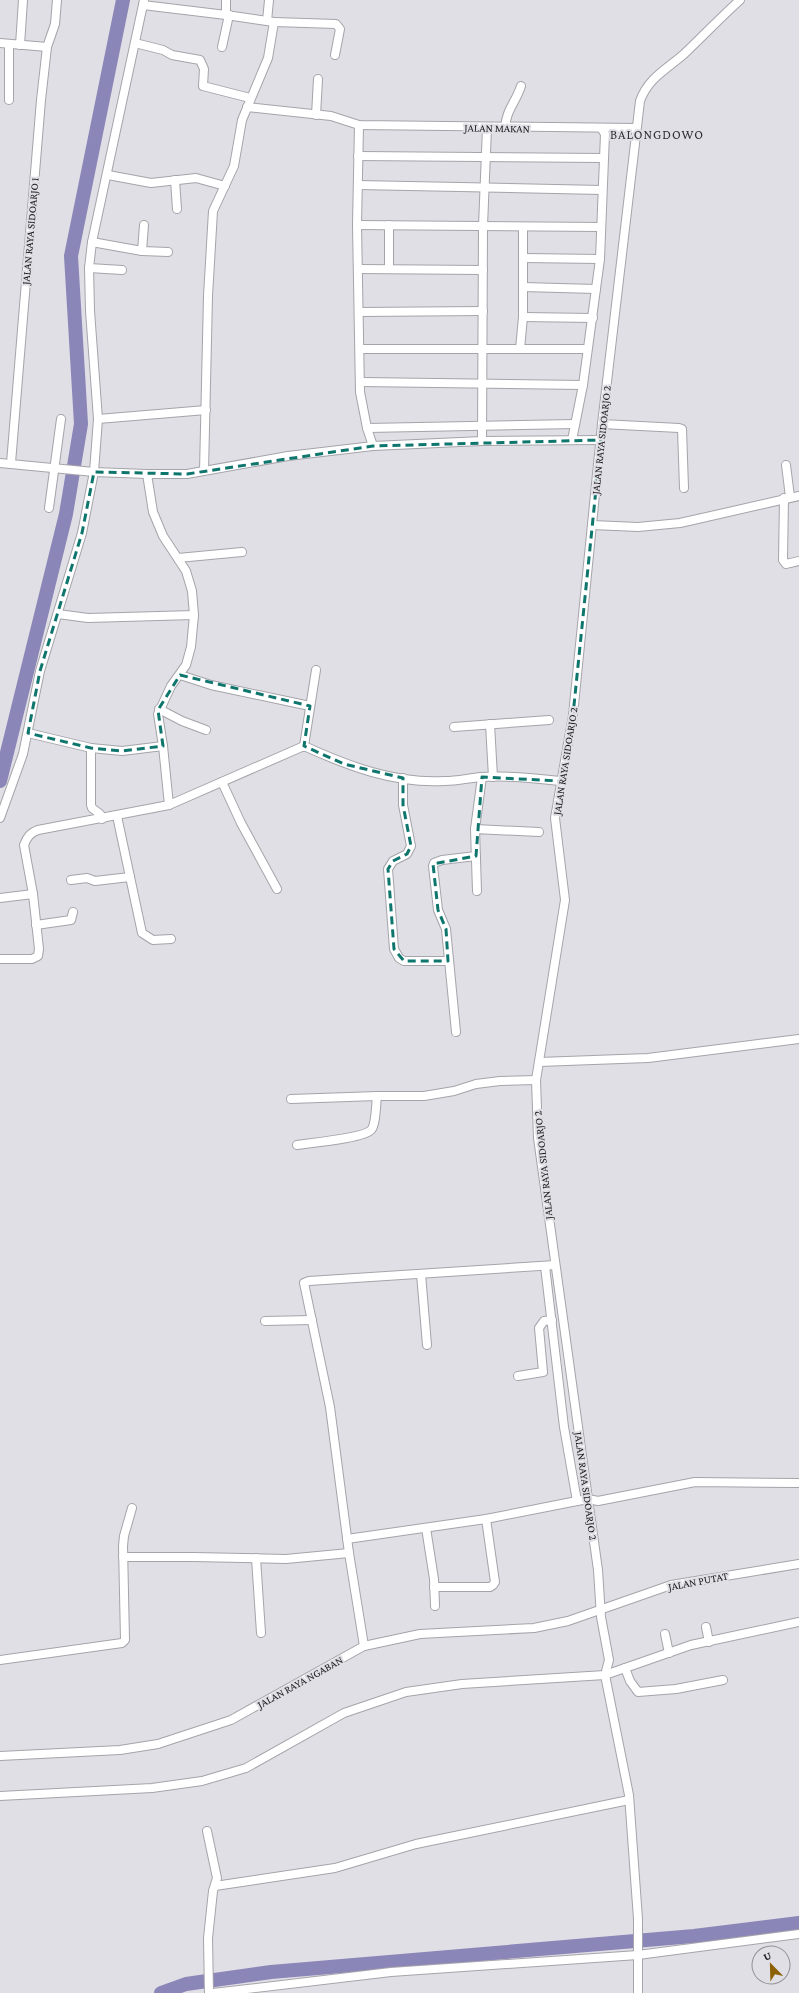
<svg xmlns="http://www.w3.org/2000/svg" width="799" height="1993" font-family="'Crimson Pro',serif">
	<rect width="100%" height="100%" fill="#e0dfe5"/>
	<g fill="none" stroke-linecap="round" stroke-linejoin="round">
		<g stroke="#8b86b8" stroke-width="14">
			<path d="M0,781L66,514L81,424L71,256L123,0"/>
			<path d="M161,1993L186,1984L271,1972L694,1936L799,1923"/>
		</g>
		<g stroke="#a5a4aa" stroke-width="10">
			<g id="minor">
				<path d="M143,5L226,15"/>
				<path d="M267,21L269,0"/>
				<path d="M274,22L336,24L340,29L335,55"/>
				<path d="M0,43L47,47"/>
				<path d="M135,43L163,50L172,55L200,60L204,69L203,86L250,98"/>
				<path d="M20,45L23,0"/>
				<path d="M222,47L229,15"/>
				<path d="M9,100V44"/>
				<path d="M247,107L331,116L359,125L636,128"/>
				<path d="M316,115L318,79"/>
				<path d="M359,125L357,225L360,392L367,428L373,446"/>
				<path d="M505,128C506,110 516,102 521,86"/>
				<path d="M358,156L603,158"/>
				<path d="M108,175L151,183L196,178L225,186"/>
				<path d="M175,180L177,209"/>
				<path d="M358,185L602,190"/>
				<path d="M357,225L601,227"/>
				<path d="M389,225V269"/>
				<path d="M92,242L142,251L168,252"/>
				<path d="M142,251L144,225"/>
				<path d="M523,258L600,259"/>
				<path d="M89,268L122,270"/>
				<path d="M359,269L483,270"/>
				<path d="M523,287L596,289"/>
				<path d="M359,312L483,311"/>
				<path d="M523,317L593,318"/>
				<path d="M360,349H587"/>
				<path d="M520,349L523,317V227"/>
				<path d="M361,382L583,385"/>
				<path d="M98,419L206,410"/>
				<path d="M602,424L679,428L682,429L684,488"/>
				<path d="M367,428L575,424"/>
				<path d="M572,440L583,385L600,259L605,134L601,128"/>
				<path d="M482,441L483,226L487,128"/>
				<path d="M0,463L94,472L147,474H187L288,456L373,446L482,441L601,440"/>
				<path d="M11,463L41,100L47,47L55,24L57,0"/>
				<path d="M786,465L790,497"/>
				<path d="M204,471L208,296L213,211L234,166L242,120L268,58L274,22L226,15V0"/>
				<path d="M147,474L153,512L163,536L186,571L192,591L194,615L191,647L186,665L171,686L158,714L163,746L169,805"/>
				<path d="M784,498L783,560L786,564L799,561"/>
				<path d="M49,508L61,419"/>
				<path d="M592,525L638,527L680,523L799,496"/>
				<path d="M178,558L242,552"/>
				<path d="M58,614L88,618L194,615"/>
				<path d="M180,675L211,685L310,706"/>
				<path d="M159,709L182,721L206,730"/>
				<path d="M490,724L493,777"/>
				<path d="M454,727L549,720"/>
				<path d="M28,733L91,748L122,751L163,746"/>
				<path d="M304,746L316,670"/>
				<path d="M91,748V805L92,808L100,814L102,819"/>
				<path d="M403,778V805L411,846L407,854L393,861L388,869L394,949L399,958L404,961H448"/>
				<path d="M222,782L241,823L277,889"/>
				<path d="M117,816L142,933L153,940L171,939"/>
				<path d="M0,818L23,754L40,671L82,533L94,472L98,419L90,311L89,268L92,242L144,0"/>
				<path d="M475,829L482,777"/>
				<path d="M71,880L87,878L95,881L130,877"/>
				<path d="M477,891L475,829L539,832"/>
				<path d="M0,898L33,894"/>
				<path d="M36,925L71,920L73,912"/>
				<path d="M0,959H32L38,956L39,949L33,894L24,845C27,837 30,833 38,830L169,805L304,746C348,766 395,784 445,781C457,781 469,778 481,777C507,775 535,778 560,781"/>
				<path d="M456,1032L446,929L438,910L433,866L434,863L442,860L476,856"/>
				<path d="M539,1062L648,1058L799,1039"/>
				<path d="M291,1099L377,1096H424L454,1091L476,1084L500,1081L536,1080"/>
				<path d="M297,1145C310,1143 364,1138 371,1130C376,1125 376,1103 377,1096"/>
				<path d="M545,1266L564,1427L577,1501"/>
				<path d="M421,1274L427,1345"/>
				<path d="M265,1321L312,1320"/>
				<path d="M518,1376L543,1372L539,1328L544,1321L552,1320"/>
				<path d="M426,1528L434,1579L435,1606"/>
				<path d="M347,1539L486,1519L577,1501L588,1499L598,1501L695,1482L799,1483"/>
				<path d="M123,1557H193L286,1559L349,1553"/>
				<path d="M256,1558L261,1633"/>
				<path d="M434,1587H490L493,1585L495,1582L486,1519"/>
				<path d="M706,1627L709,1642"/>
				<path d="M665,1634L669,1653"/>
				<path d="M364,1646L349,1553L330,1407L304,1283L309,1281L555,1265"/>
				<path d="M0,1660L122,1643L125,1640L123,1546L124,1536L132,1508"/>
				<path d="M625,1668L630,1681L638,1692L676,1689L723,1680"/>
				<path d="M0,1756L120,1750L158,1744L231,1720L364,1646L420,1634L534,1628L568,1621L671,1585L799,1564"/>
				<path d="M0,1796L152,1788L202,1781L246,1768L344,1713L406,1692L462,1684L605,1675L691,1645L799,1622"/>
				<path d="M207,1831L217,1878L213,1891L208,1938L209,1993"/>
				<path d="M215,1886L335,1868L416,1844L629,1800"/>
				<path d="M213,1993L391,1972L638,1955L799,1934"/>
				<path d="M638,1993V1919L629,1795L605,1675L609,1660L601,1617L598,1570L588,1499L538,1138L536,1080L565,900L555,818L573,715L602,424L640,101C648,78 667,69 684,54C703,36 721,17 740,0"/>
			</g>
		</g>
		<use href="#minor" stroke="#fff" stroke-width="8"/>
	</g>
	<path fill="none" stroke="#0f766e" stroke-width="3" stroke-dasharray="8 5" stroke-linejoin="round" d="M601,440L573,715L560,781L482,777L476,856L433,864L438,910L446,929L448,961H404L394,949L388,869L393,861L407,854L411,846L403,805V778L344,764L304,746L310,706L180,675L158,710L163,746L122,751L91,748L28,733L40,671L82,533L94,472L187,474L373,446Z"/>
	<g text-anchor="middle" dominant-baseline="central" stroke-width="4" stroke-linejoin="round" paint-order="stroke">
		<g font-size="11" fill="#1a191c" stroke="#e0dfe5">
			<text transform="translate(497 128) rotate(1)">JALAN MAKAN</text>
			<text transform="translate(30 231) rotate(-85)">JALAN RAYA SIDOARJO 1</text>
			<text transform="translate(601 440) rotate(-84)">JALAN RAYA SIDOARJO 2</text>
			<text transform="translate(565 761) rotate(-81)">JALAN RAYA SIDOARJO 2</text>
			<text transform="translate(543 1165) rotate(-96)">JALAN RAYA SIDOARJO 2</text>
			<text transform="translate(586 1486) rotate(82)">JALAN RAYA SIDOARJO 2</text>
			<text transform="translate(698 1581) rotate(-11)">JALAN PUTAT</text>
			<text transform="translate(300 1682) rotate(-29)">JALAN RAYA NGABAN</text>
		</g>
		<g font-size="13" letter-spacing="1" fill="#323236" stroke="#e0dfe5">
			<text x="657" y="134">BALONGDOWO</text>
		</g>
	</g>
	<g transform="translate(771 1965) rotate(337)"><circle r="19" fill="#e0dfe5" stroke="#919095"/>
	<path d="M0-3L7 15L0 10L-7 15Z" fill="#8c6004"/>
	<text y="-6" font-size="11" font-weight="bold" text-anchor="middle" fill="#1a191c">U</text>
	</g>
</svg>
